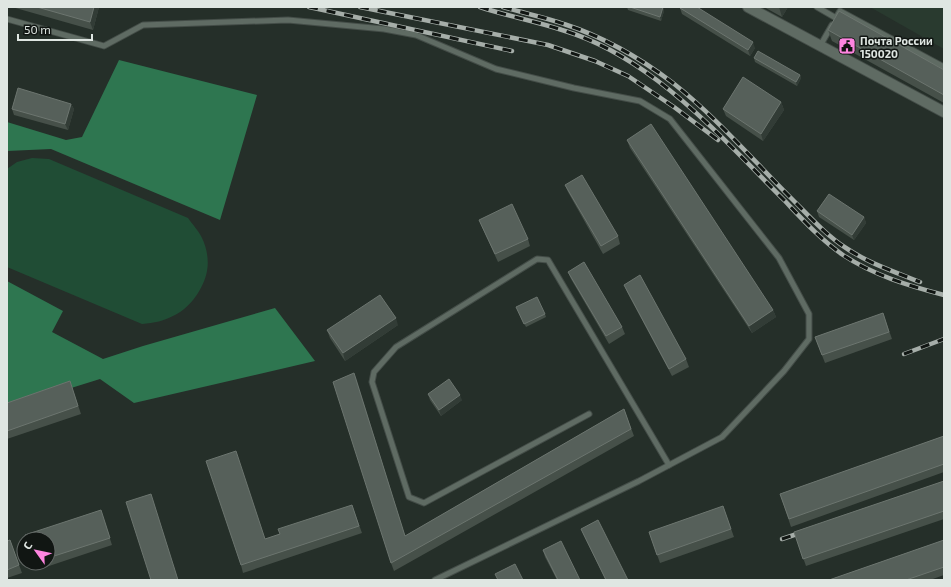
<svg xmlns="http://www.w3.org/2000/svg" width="951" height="587" font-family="'Exo 2',sans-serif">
	<rect width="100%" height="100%" fill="#252f29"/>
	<path fill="#293a2f" d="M870,7H944V49Z"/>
	<path fill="#204d35" d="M32,158L49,159L188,218C192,224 199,231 202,238C207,248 209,261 207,271C204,288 190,308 175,315C164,321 154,323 142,324L7,267V169L17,162Z"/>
	<g fill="#2e7650">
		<path d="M119,60L257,95L220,220L51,149L7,151V122L66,140L82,137Z"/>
		<path d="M7,281L63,311L52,332L103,359L143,346L275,308L315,361L134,403L100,379L7,408Z"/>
	</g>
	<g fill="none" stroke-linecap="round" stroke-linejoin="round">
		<g stroke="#444d48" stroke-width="7">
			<g id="lane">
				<path d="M817,7L836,18"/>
				<path d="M837,16L840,11L944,67"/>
				<path d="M7,19L104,46L143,25L288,20L384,29L416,35L496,69L574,88L640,101L670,119L779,258L809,314V339L784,371L722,437L639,481L435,580"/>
				<path d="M820,46L832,25"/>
				<path d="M589,414L424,503L409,497L372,382L374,372L396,347L537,259L548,260L669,465"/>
			</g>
		</g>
		<g stroke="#444d48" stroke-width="12">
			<path id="street" d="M748,7L944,112"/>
		</g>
		<use href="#lane" stroke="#5f6b63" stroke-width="5"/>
		<use href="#street" stroke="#5f6b63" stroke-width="10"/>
		<g stroke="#a6aea9" stroke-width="4.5">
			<g id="rail">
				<path d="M309,7L512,51"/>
				<path d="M360,7L548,45L595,61L628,76L674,107L718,140"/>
				<path d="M480,7C507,16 535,21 562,30C596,40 629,59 658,81C704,116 744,160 785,201C803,220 821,240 843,255C873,275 909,286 944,295"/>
				<path d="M503,7C523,13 544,17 564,24C604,37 640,58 673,83C715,116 754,161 792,199C809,216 826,235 846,248C868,263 895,272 920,282"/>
				<path d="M904,354L944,339"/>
				<path d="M782,539L806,531"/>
			</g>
		</g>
		<use href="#rail" stroke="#111613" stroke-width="3" stroke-dasharray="9" stroke-linecap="butt"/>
	</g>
	<g fill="#465049">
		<path d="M12,7H99L93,30Z"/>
		<path d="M627,7H663L664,11L661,21L628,10Z"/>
		<path d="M764,7H788L782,17Z"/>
		<path d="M680,8L755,48L750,56L682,14Z"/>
		<path d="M828,30L944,70V103L832,41Z"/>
		<path d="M754,58L800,75L801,78L797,86L755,62Z"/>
		<path d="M781,102L784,110L763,141L726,116L723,109Z"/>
		<path d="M71,104L74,109L68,130L14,115L12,109Z"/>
		<path d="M627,140L773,310L776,317L752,333L630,148Z"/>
		<path d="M565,185L618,236L620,244L603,254L568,192Z"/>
		<path d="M817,211L864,217L866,223L854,240L819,217Z"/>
		<path d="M479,220L528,239L530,246L498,262L482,227Z"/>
		<path d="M568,272L622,327L625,334L609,344L571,279Z"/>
		<path d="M624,285L686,359L689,367L672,376L627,292Z"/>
		<path d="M516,307L545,314L546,317L526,327Z"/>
		<path d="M883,313L892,339L825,363L815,337Z"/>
		<path d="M398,325L345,361L330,338L327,330Z"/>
		<path d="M354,373L405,536L624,409L634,436L394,571L391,563Z"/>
		<path d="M70,381L81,414L7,439V403Z"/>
		<path d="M428,394L462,400L441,416L430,400Z"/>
		<path d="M944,436V472L791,527L780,494Z"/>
		<path d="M944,481V519L806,566L794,532Z"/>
		<path d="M352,505L362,533L243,573L241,565L265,539L280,534Z"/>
		<path d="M723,506L734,537L660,563L649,532Z"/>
		<path d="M101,511L112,545L37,570L34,563H48V539Z"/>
		<path d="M581,529L628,580H606L584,536Z"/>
		<path d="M10,540L22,573L7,578V541Z"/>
		<path d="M944,540V575L930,580H829Z"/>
		<path d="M543,550L580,580H557L545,557Z"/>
	</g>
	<g fill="#323c36">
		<path d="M94,7H99L93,30L90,22Z"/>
		<path d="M663,7L664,11L661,21L660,17Z"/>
		<path d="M779,7H788L782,17Z"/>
		<path d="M753,42L755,48L750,56L748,50Z"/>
		<path d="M800,75L801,78L797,86L796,82Z"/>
		<path d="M781,102L784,110L763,141L761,134Z"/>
		<path d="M71,104L74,109L68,130L65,124Z"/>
		<path d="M864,217L866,223L854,240L852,235Z"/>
		<path d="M773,310L776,317L752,333L749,326Z"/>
		<path d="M396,318L398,325L345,361L343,353Z"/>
		<path d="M354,373L357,380L407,543L405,536Z"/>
		<path d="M460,395L462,400L441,416L439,410Z"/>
	</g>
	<g fill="#56605a" stroke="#6c756f">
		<path d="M37,7H94L90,22Z"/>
		<path d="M630,7H663L660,17Z"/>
		<path d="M681,7H697L753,42L748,50L680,8Z"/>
		<path d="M839,11L944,70V95L828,30Z"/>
		<path d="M758,51L800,75L796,82L754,58Z"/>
		<path d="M743,77L781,102L761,134L723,109Z"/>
		<path d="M18,88L71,104L65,124L12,109Z"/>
		<path d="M651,124L773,310L749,326L627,140Z"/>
		<path d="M582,175L618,236L601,246L565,185Z"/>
		<path d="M829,194L864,217L852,235L817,211Z"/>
		<path d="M512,204L528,239L495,254L479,220Z"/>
		<path d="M584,262L622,327L606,336L568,272Z"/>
		<path d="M640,275L686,359L669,369L624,285Z"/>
		<path d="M380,295L396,318L343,353L327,330Z"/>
		<path d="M537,297L545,314L524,324L516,307Z"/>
		<path d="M883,313L889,332L822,355L815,337Z"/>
		<path d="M354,373L405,536L624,409L631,429L391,563L333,382Z"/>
		<path d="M449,379L460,395L439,410L428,394Z"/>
		<path d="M70,381L78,406L7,431V403Z"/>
		<path d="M944,436V464L789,519L780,494Z"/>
		<path d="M236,451L265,539L280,534L278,529L352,505L359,526L241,565L206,461Z"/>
		<path d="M944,481V511L803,559L794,532Z"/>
		<path d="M151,494L178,580H151L126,502Z"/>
		<path d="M723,506L731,529L657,555L649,532Z"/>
		<path d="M101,510L110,538L48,558V539H26L25,535Z"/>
		<path d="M598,520L628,580H606L581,529Z"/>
		<path d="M10,540L19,565L7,570V541Z"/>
		<path d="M944,540V567L906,580H829Z"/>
		<path d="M561,541L580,580H558L543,550Z"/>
		<path d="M515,564L523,580H498L495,574Z"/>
	</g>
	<defs>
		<g id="civic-square" transform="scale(0.9)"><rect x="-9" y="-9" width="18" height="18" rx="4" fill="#fe85e0" stroke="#111613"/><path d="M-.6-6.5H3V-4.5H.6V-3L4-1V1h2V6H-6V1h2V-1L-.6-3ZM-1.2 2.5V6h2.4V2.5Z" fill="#111"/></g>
	</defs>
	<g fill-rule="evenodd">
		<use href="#civic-square" x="847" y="46"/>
	</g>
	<g text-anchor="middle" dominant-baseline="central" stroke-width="3" stroke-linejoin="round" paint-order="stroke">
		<g font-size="11" font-weight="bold" fill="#dfe6e2" stroke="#111613" text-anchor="start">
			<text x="860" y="40">Почта России<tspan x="860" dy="13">150020</tspan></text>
		</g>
	</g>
	<rect width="951" height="587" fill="none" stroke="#dfe6e2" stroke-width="16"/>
	<g transform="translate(36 551) rotate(303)"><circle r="19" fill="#111613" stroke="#636966"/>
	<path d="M0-3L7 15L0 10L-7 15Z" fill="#fe85e0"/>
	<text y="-6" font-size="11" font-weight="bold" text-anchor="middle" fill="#dfe6e2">С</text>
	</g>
	<path d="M18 34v6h74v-6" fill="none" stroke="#dfe6e2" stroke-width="2"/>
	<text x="24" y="34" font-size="12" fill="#dfe6e2" stroke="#111613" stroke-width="3" paint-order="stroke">50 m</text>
</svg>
